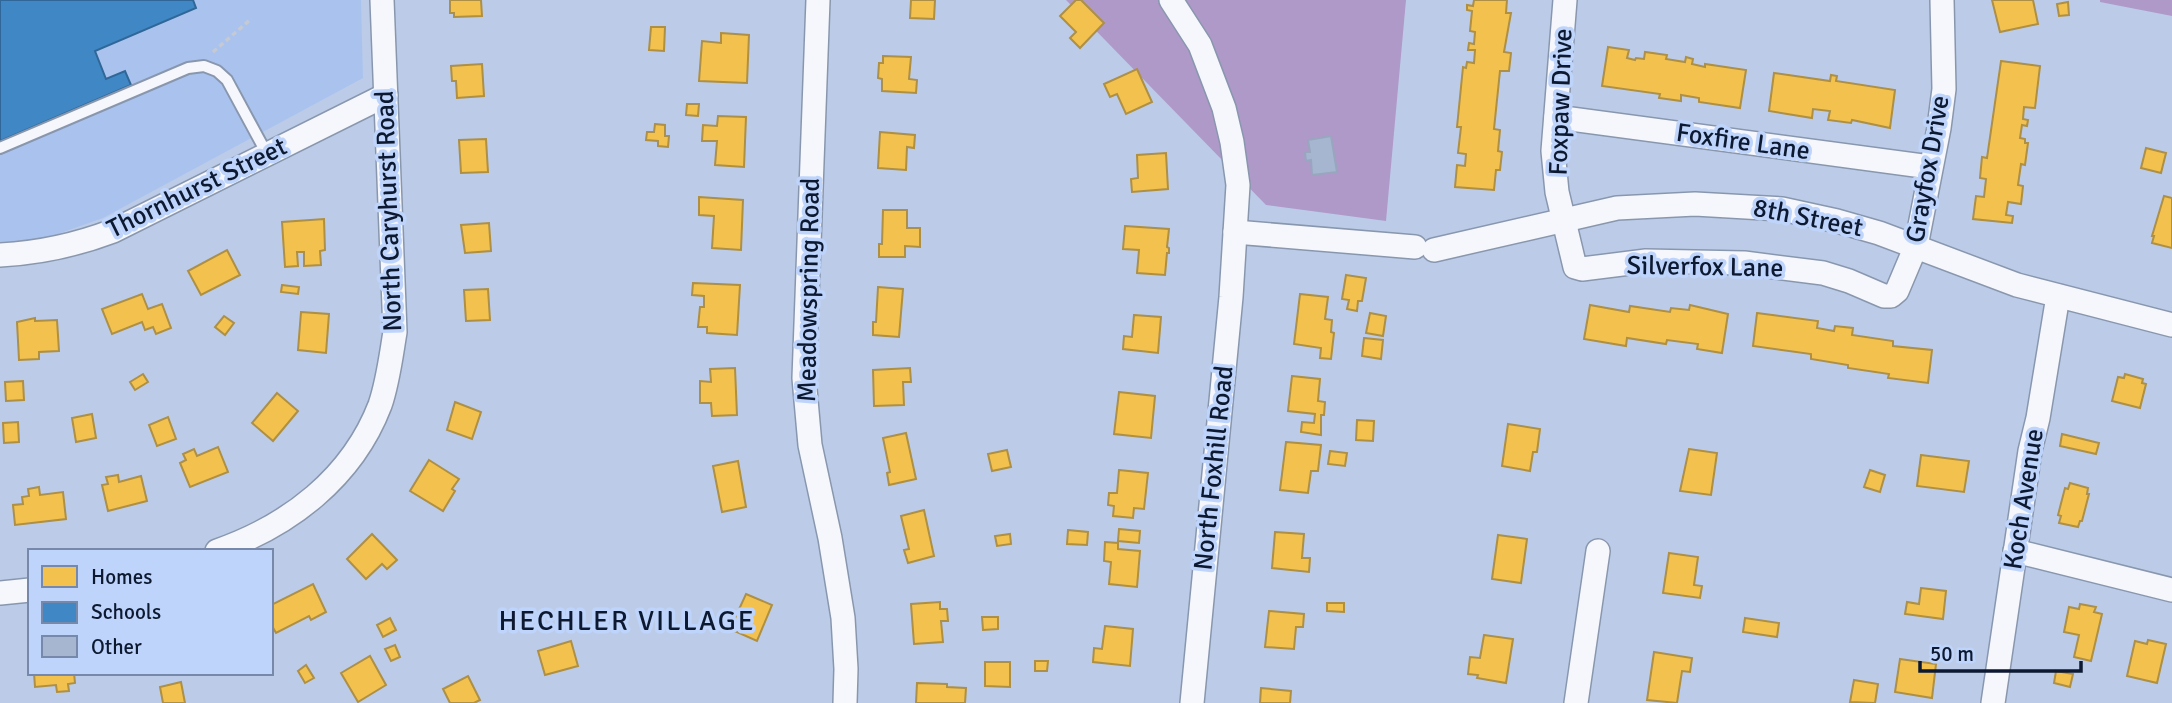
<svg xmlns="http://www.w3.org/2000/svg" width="2172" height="703" font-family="Signika,sans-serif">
	<rect width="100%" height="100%" fill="#bccce8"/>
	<path fill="#aac3ee" d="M0,0H361L363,78L103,218L38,241L0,243Z"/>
	<g fill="#af99c8">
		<path d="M1066,0H1406L1386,221L1266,205Z"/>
		<path d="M2100,0H2172V16L2100,2Z"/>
	</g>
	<g fill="#f2c14e" stroke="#ad8f45" stroke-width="2">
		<path d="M450,0H481L482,16L454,17V13H450Z"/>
		<path d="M911,0H935L934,19L910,18Z"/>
		<path d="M1076,0H1081L1104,23L1080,48L1070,38L1076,32L1060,16Z"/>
		<path d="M1474,0H1507L1506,13H1511L1504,52L1511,53L1509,71H1500L1494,129L1500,130L1498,151L1502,152L1500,170H1496L1494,190L1455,187L1457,165L1465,166L1466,154L1458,153L1461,127H1457L1463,67L1466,68L1467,62L1474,63L1475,50H1468L1469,43L1474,44L1475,32L1470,31L1472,11L1467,10V5L1473,6Z"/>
		<path d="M1992,0H2033L2038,24L2000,32Z"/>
		<path d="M2068,2L2069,15L2059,16L2057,4Z"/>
		<path d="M651,27H665L664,51L649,50Z"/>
		<path d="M721,33L749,35L747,83L699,81L702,41L721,43Z"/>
		<path d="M1608,47L1629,50L1627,58L1635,60L1636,58L1644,59L1645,52L1667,55L1666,59L1685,62L1686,57L1693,59L1692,64L1705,67V64L1746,70L1740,108L1699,102V98L1681,95V101L1659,98L1660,94L1602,86Z"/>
		<path d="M883,56L911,57L909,79L917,80L916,93L882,91V79L878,78L879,63H883Z"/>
		<path d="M2001,61L2040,66L2035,108L2024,107L2023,119L2028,120L2027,126L2022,125L2020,138L2025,139V143H2028L2025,165L2021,164L2018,185L2023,186L2021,204L2008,202L2006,215L2013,216L2012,223L1973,219L1976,196L1984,197L1986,179L1980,178L1982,157L1987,158Z"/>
		<path d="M482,64L484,96L457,98L456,81H452L451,66Z"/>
		<path d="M1137,69L1152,102L1126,114L1117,94L1110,97L1104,84Z"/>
		<path d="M1774,73L1830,81L1831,75L1837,76L1836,81L1895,90L1890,128L1852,120L1851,123L1828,120L1830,111L1813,109L1812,118L1769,111Z"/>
		<path d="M687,104H699L698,116L686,115Z"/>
		<path d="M718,116L746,117L744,167L715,165L717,141H702L703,125L717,126Z"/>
		<path d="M655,124L665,125V136H669L668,147L658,146V141L646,140L647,132H654Z"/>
		<path d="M880,132L915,135L914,148L907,147L906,170L878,168Z"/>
		<path d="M486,139L488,172L461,173L459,140Z"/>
		<path d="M2146,148L2166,153L2161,173L2141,168Z"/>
		<path d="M1166,153L1168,189L1132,192L1131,179L1138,178L1137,155Z"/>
		<path d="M2164,196L2172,198V248L2152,243L2154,236H2152Z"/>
		<path d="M699,197L743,200L741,250L712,248L714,216L699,215Z"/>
		<path d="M883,210H907V228H920V247L905,246V257H879V244H882Z"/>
		<path d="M324,219L325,250L320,251L321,265L304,266V252H297L298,266L285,267L282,222Z"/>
		<path d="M489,223L491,251L465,253L461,225Z"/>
		<path d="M1125,226L1169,229L1167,247L1169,248V253H1167L1165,275L1137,273L1139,250L1123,249Z"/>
		<path d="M227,250L240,275L201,295L188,271Z"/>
		<path d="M1346,275L1366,278L1362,301H1358L1357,311L1347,309L1349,300L1342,299Z"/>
		<path d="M693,283L740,285L737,335L707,333V327H698L700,307H704V296L692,295Z"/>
		<path d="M282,285L299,287L298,294L281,292Z"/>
		<path d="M878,287L903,289L899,337L873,335V322H876Z"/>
		<path d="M488,289L490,320L466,321L464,290Z"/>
		<path d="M142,294L148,309L162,304L171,328L156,334L153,327L145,330L142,322L112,334L102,309Z"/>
		<path d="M1300,294L1328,297L1325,319L1332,320L1331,332L1334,333L1331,359L1320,358L1321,348L1294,344Z"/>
		<path d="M1590,305L1629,312L1630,306L1670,312L1671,308L1689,310L1690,305L1728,314L1722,353L1697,349L1698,344L1667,340L1666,344L1627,338L1626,346L1584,339Z"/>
		<path d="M301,312L329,314L326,353L298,350Z"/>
		<path d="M1370,313L1386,316L1383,336L1366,333Z"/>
		<path d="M1757,313L1818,321L1817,328L1834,331L1835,326L1853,328L1852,335L1893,341V346L1932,350L1928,383L1888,378L1889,374L1848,368V365L1811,359V354L1753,346Z"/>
		<path d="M1134,315L1161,317L1158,353L1123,349L1124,336L1132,337Z"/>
		<path d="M224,316L234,323L225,335L215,327Z"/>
		<path d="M35,318V321L57,320L59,351L39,352V359L19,360L17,322Z"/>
		<path d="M1364,338L1383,340L1381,359L1362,356Z"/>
		<path d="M735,368L737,415L712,416L711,403H700V381L711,382L710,369Z"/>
		<path d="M910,368L911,382H903L904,405L874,406L873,370Z"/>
		<path d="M143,374L148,382L135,390L130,382Z"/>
		<path d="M2125,374L2143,379L2142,383L2146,384L2140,408L2112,401L2118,377L2124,378Z"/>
		<path d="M1292,376L1320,379L1318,401L1325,402L1324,415H1321V435L1301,432L1302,422L1314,423L1315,414L1288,411Z"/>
		<path d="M23,381L24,400L6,401L5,382Z"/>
		<path d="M1119,392L1155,396L1151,438L1114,434Z"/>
		<path d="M277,393L298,411L273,441L252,423Z"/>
		<path d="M455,402L481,412L472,439L447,430Z"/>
		<path d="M92,414L96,438L76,442L72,418Z"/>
		<path d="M168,417L176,439L157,446L149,425Z"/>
		<path d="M1357,420L1374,421L1373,441L1356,440Z"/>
		<path d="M18,422L19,442L4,443L3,423Z"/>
		<path d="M1508,424L1540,429L1537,452H1533L1530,471L1502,466Z"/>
		<path d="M906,433L916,479L889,485L887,473L890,472L883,438Z"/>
		<path d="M2062,434L2099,443L2096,454L2060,446Z"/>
		<path d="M1286,442L1321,445L1318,471H1311L1308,493L1280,490Z"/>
		<path d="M218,447L228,472L190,487L180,463L186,460L183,454L194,449L197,456Z"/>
		<path d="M1689,449L1717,453L1711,495L1680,491Z"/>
		<path d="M1007,450L1011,467L992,471L988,454Z"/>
		<path d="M1330,451L1347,453L1345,466L1328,464Z"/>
		<path d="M1921,455L1969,461L1964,492L1917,486Z"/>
		<path d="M429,460L459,479L452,489L455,491L443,511L410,491Z"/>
		<path d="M738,461L746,507L722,512L713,466Z"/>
		<path d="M1119,470L1148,473L1144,509L1134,508L1133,518L1113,516L1114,506L1108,505L1109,493H1117Z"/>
		<path d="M1870,470L1885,475L1880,492L1864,487Z"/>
		<path d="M118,475L119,482L141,476L147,501L108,511L102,485L108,484L106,477Z"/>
		<path d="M2070,483L2088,488L2087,494H2089L2082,521H2080L2078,527L2059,523L2061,516L2058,515L2065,488L2068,489Z"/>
		<path d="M39,487L40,495L63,492L66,519L15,525L13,505L23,504L22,497L29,496L28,489Z"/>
		<path d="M924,510L934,556L908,563L904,550L909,549L901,516Z"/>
		<path d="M1119,529L1140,531L1139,543L1118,541Z"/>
		<path d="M1068,530L1088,532L1087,545L1067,544Z"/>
		<path d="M1275,532L1304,534L1302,558H1310L1309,572L1272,568Z"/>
		<path d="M372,534L397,560L387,569L382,564L366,579L347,559Z"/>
		<path d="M1010,534L1011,544L997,546L995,536Z"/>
		<path d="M1498,535L1527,539L1521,583L1492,579Z"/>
		<path d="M1105,542L1118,543V549L1140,551L1137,587L1109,584L1111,562L1104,561Z"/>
		<path d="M1669,553L1698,557L1694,585L1702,586L1700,598L1663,593Z"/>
		<path d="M313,584L326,612L311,620L309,616L276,633L271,624V605Z"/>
		<path d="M1921,588L1946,591L1943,619L1905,614L1907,602L1919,604Z"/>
		<path d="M746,594L772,605L757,641L730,629Z"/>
		<path d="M940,602V609H947L948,621H941L943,642L914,644L911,604Z"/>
		<path d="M1327,603H1344V612L1327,611Z"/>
		<path d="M2080,604L2096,607L2094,612L2102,614L2091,661L2074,657L2079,635L2064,632L2069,607L2079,609Z"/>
		<path d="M1269,611L1304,614L1303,627H1296L1294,649L1265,647Z"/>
		<path d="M982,617H998V629L983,630Z"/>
		<path d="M390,618L396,630L383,637L377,625Z"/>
		<path d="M1745,618L1779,623L1777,637L1743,632Z"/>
		<path d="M1105,626L1133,629L1130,666L1093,662L1094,648L1102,649Z"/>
		<path d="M1484,635L1513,639L1506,683L1477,678L1478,675L1468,674L1470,657L1480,658Z"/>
		<path d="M2148,640L2166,644L2157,683L2127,676L2135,641L2147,644Z"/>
		<path d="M571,641L578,666L545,675L538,651Z"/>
		<path d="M395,645L400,657L391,661L385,649Z"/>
		<path d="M1654,652L1692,658L1690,672L1682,671L1677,703L1647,700Z"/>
		<path d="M370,656L386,685L358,702L341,673Z"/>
		<path d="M1900,659L1936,664L1932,698L1895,692Z"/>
		<path d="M1035,661H1048L1047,671H1035Z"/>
		<path d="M985,662H1010V687L985,686Z"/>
		<path d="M306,665L314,678L305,683L298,671Z"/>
		<path d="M2056,671L2073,674L2070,687L2054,683Z"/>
		<path d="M34,673H74L75,683L68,684L69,691L57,692L56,685L35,687Z"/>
		<path d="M468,676L480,700L474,703H450L443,689Z"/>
		<path d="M1854,680L1878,684L1875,703L1850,702Z"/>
		<path d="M181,682L185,703H163L160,687Z"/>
		<path d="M917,683L947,684V687L966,688L965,703H916Z"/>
		<path d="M1261,688L1291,691L1290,703H1260Z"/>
	</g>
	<path fill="#3f88c5" stroke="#306798" stroke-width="2" d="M0,0H193L196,8L95,51L106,79L125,71L131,85L0,141Z"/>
	<path fill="#a7b6d0" stroke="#98a6be" stroke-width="2" d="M1331,136L1337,172L1312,175L1311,160L1306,161L1305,152H1310L1308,140Z"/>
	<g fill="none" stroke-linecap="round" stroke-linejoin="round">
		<g stroke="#8997ae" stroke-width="14">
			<path id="service" d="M0,148L188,68L204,66L217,71L227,80L267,154"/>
		</g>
		<g stroke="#8997ae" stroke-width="26">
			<g id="minor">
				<path d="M818,0L804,378L810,445L830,538L843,618L846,669L845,703"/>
				<path d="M1171,0L1200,45L1224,108L1232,142L1238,185L1231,297L1192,703"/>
				<path d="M1565,0L1553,151L1557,192L1575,267L1582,269L1646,261L1744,263L1823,273L1849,281L1884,296H1891L1897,291L1916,246L1939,128L1944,89L1942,0"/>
				<path d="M1556,117L1930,167"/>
				<path d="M1235,232L1415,247"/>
				<path d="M1434,250L1617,208L1695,204L1782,209L1837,221L1879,233L2017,285L2172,325"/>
				<path d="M0,255C40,253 76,245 113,231L386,95"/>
				<path d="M217,551C289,526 352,478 380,405C388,382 391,356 395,332L382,0"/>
				<path d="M2015,551L2172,590"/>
				<path d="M0,593L30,590"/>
				<path d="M1576,703L1598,551"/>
				<path d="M1993,703L2030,451L2038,418L2058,296"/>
			</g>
		</g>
		<path stroke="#c4c9d3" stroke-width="3.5" stroke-dasharray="5 3.5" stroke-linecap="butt" d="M213,52L251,19"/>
		<use href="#service" stroke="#f5f7fc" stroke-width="10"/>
		<use href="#minor" stroke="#f5f7fc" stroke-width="23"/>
	</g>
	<g text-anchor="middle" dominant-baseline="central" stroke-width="7" stroke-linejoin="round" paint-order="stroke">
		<g font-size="26" fill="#0c1930" stroke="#bed4fb">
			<text transform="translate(1561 102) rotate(-88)">Foxpaw Drive</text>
			<text transform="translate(1743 142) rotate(8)">Foxfire Lane</text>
			<text transform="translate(1928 169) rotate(-80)">Grayfox Drive</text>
			<text transform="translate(197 188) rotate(-26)">Thornhurst Street</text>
			<text transform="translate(389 211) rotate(-92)">North Caryhurst Road</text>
			<text transform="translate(1808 218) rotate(11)">8th Street</text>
			<text transform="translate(1705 267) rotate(1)">Silverfox Lane</text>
			<text transform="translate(809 290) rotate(-89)">Meadowspring Road</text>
			<text transform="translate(1214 468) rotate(-84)">North Foxhill Road</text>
			<text transform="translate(2024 499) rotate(-81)">Koch Avenue</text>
		</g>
		<g font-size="28" letter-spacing="2" fill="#0c1930" stroke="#bed4fb">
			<text x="627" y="621">HECHLER VILLAGE</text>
		</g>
	</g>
	<rect x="28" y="549" width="245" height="126" fill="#bed4fb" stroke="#7789aa" stroke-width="2"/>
	<rect x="42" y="566" width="35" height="21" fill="#f2c14e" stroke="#7789aa" stroke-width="2"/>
	<text x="91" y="584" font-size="21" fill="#0c1930">Homes</text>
	<rect x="42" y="602" width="35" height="21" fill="#3f88c5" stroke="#7789aa" stroke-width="2"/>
	<text x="91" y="619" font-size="21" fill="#0c1930">Schools</text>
	<rect x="42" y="636" width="35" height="21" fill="#a7b6d0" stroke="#7789aa" stroke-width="2"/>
	<text x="91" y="654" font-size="21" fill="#0c1930">Other</text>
	<path d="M1920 661v10h161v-10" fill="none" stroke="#0c1930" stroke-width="3.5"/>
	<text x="1930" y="661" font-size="21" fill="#0c1930" stroke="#bed4fb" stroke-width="5" paint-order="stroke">50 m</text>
</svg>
